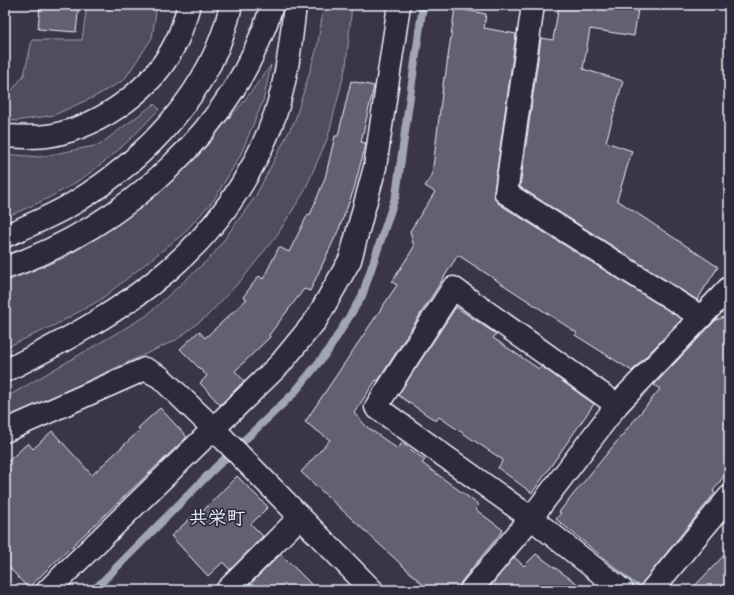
<svg xmlns="http://www.w3.org/2000/svg" width="734" height="595" font-family="Caveat,'Klee One',sans-serif">
	<rect width="100%" height="100%" fill="#3a3648"/>
	<filter id="ink" filterUnits="userSpaceOnUse"><feTurbulence type="fractalNoise" baseFrequency=".025" numOctaves="2"/><feDisplacementMap in="SourceGraphic" scale="8" xChannelSelector="R" yChannelSelector="G"/><feConvolveMatrix kernelMatrix="1 2 1 2 8 2 1 2 1" color-interpolation-filters="sRGB"/></filter>
	<g filter="url(#ink)">
		<g fill="#504e5f" stroke="#9ca0ac">
			<path d="M87,5H157L152,38L124,80L94,97L54,115L16,121L5,119V99L24,75L32,40H82Z"/>
			<path d="M324,5H352L346,66L328,137L304,192L277,235L243,278L207,316L176,340L5,419V398L146,316L213,255L255,197L295,120L317,48Z"/>
			<path d="M271,65L263,101L240,156L213,201L183,234L100,300L55,325L5,348V282L64,258L119,224L197,151L242,104Z"/>
			<path d="M154,104L159,109C128,144 92,176 50,197C35,205 20,211 5,217V154L40,157L99,145Z"/>
		</g>
		<g fill="none" stroke-linecap="round" stroke-linejoin="round">
			<path stroke="#a2a6b1" stroke-width="8" d="M94,590L214,469L294,393L328,351L362,296L396,195L423,5"/>
		</g>
		<g fill="#636171" stroke="#e8f1f8">
			<path d="M40,5H79L76,32L38,29Z"/>
			<path d="M559,5H612L638,9L634,36L590,29L583,69L623,81L606,142L632,151L617,200L718,267L697,300L520,187L541,38L553,40Z"/>
			<path d="M455,8L486,14L484,28L516,34L494,191L495,199L499,204L682,319L632,371L575,335L577,333L458,255L378,381L376,380L354,413L367,427L398,449L402,443L425,460L422,463L479,505L475,509L503,530L461,582L459,590H429L301,472L330,440L305,422L397,285L392,282L414,247L410,231L435,192L425,186L432,175L444,77L445,78Z"/>
			<path d="M351,81L374,86L361,142L366,143L354,189L339,229L310,291L304,289L269,335L270,337L235,371L244,381L220,405L200,383L207,376L180,349L199,331L205,338L247,299L243,297L259,276L263,279L279,247L289,252L308,214L310,215L325,178L335,136H338Z"/>
			<path d="M456,307L496,334L493,338L539,369L541,366L594,404L532,493L498,468L503,460L439,417L436,421L398,395Z"/>
			<path d="M729,315V469L713,491L715,493L639,587L556,519L561,513L559,512L660,389L654,385L716,320Z"/>
			<path d="M160,408L187,437L28,588L5,563V464L28,443L33,449L52,431L92,475L140,430L138,428Z"/>
			<path d="M237,476L268,507L251,524L263,536L230,570L223,562L208,576L171,536L195,514L197,517Z"/>
			<path d="M729,550V590H691Z"/>
			<path d="M281,554L317,590H250L247,587Z"/>
			<path d="M536,554L586,590H487L514,557L524,566Z"/>
		</g>
		<g fill="none" stroke-linecap="round" stroke-linejoin="round">
			<g stroke="#e8f1f8" stroke-width="25">
				<g id="minor">
					<path d="M533,5L506,193L701,317"/>
					<path d="M617,405L453,288L376,407L531,518L622,590"/>
					<path d="M5,431L145,369L160,377L214,429L372,590"/>
					<path d="M48,590L280,364L316,320L350,260L375,167L399,5"/>
					<path d="M227,590L300,517"/>
					<path d="M471,590L531,518L617,405L729,288"/>
					<path d="M652,590L729,497"/>
				</g>
			</g>
			<g stroke="#e8f1f8" stroke-width="25">
				<g id="motorway">
					<path d="M5,136C21,137 37,138 53,135C103,125 154,88 176,42C182,31 185,17 189,5"/>
					<path d="M5,236C28,226 52,216 74,203C146,159 213,90 231,5"/>
					<path d="M5,268C124,228 236,127 272,5"/>
					<path d="M5,371C127,310 226,251 275,115C287,79 291,42 295,5"/>
				</g>
			</g>
			<use href="#minor" stroke="#2f2a3d" stroke-width="22"/>
			<use href="#motorway" stroke="#2f2a3d" stroke-width="22"/>
		</g>
	</g>
	<g text-anchor="middle" dominant-baseline="central" stroke-width="3.5" stroke-linejoin="round" paint-order="stroke">
		<g font-size="19" font-weight="bold" fill="#e8f1f8" stroke="#2f2a3d">
			<text x="217" y="518">共栄町</text>
		</g>
	</g>
	<rect width="734" height="595" fill="none" stroke="#2f2a3d" stroke-width="20"/>
	<rect x="10" y="10" width="714" height="575" fill="none" stroke="#e8f1f8" stroke-width="1.5" filter="url(#ink)"/>
</svg>
